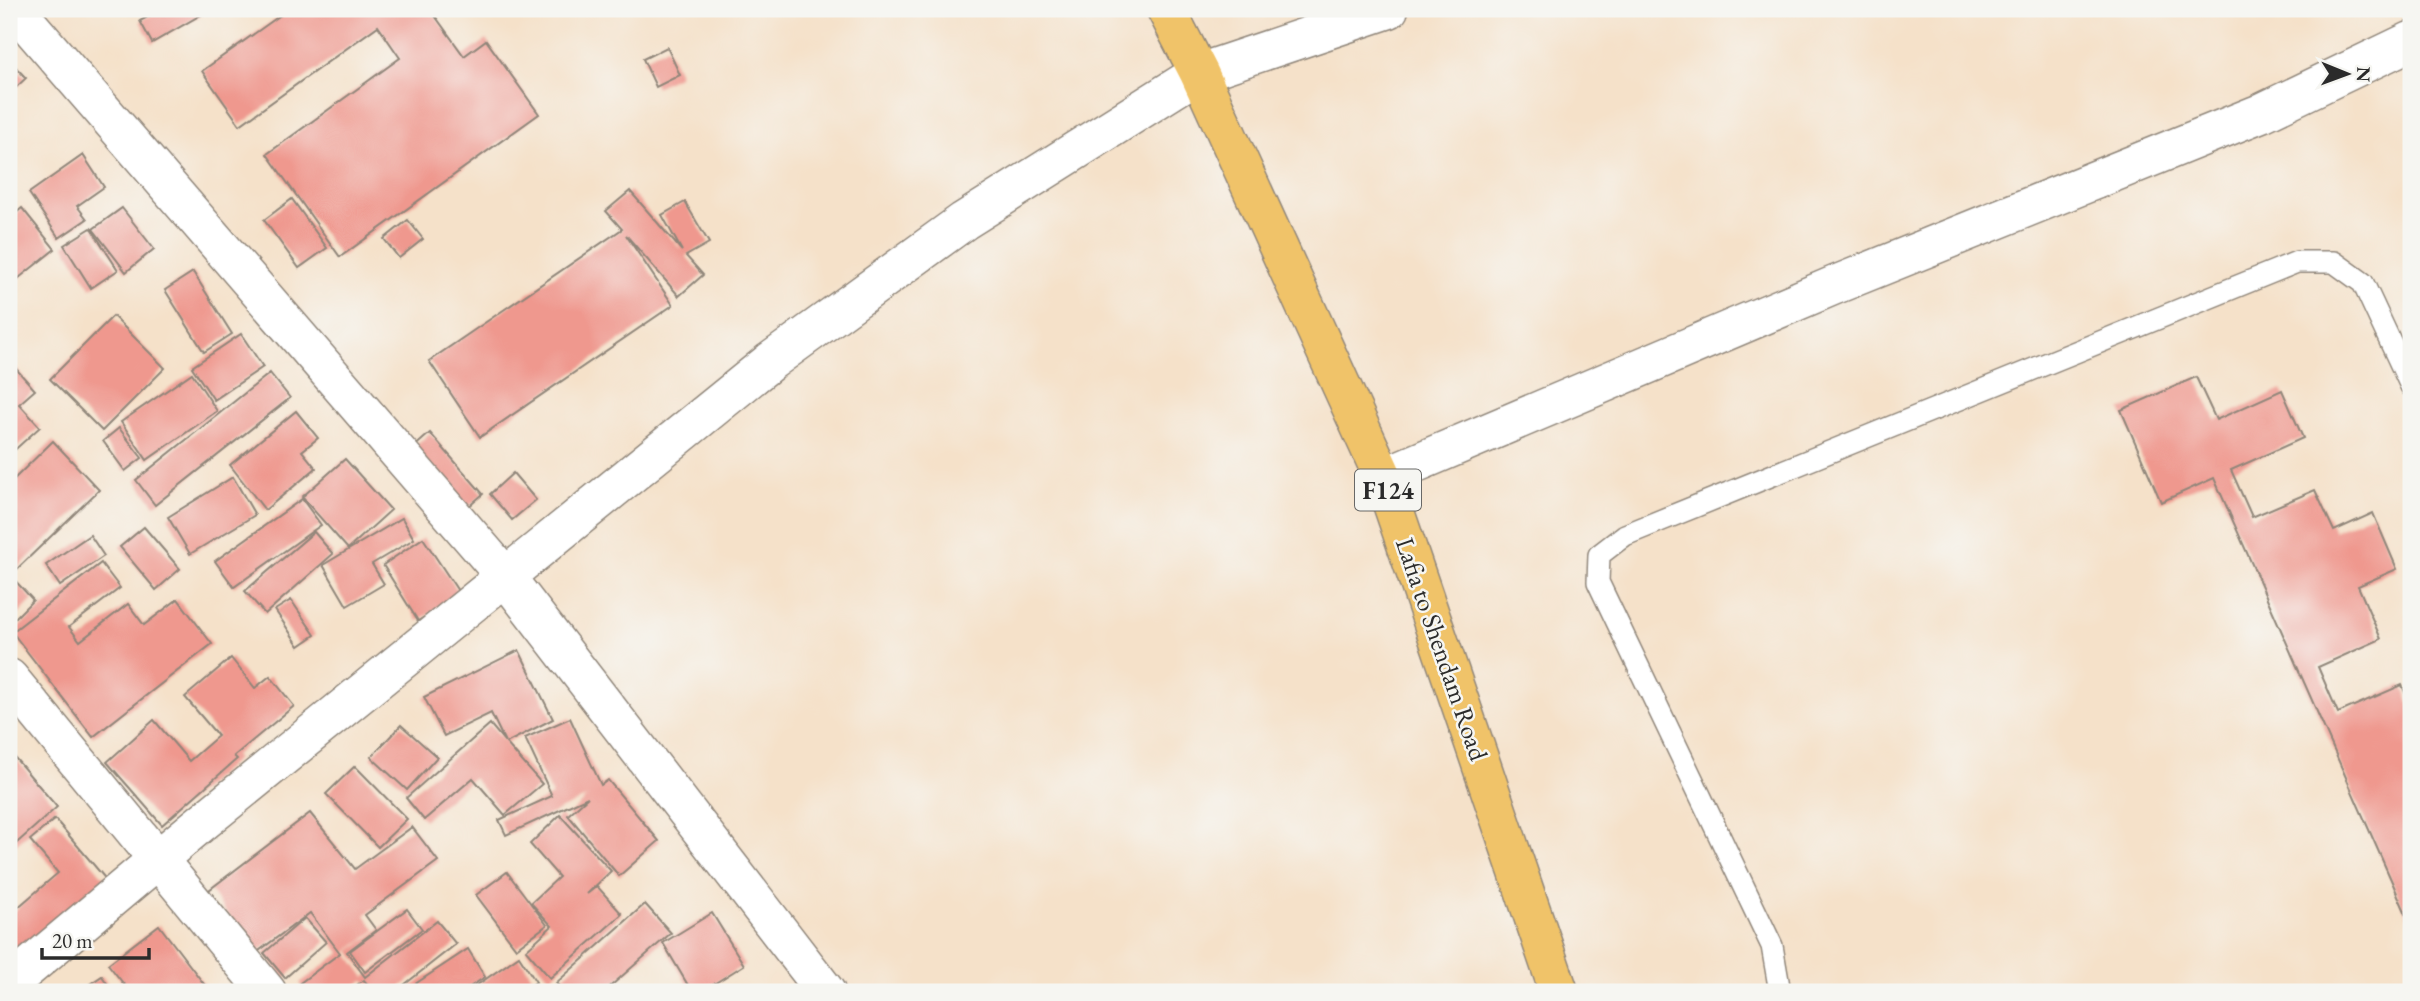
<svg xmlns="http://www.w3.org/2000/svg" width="2420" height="1001" font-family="'EB Garamond',serif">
	<rect width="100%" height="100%" fill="#f6f6f2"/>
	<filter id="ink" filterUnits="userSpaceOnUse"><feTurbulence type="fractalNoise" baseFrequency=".0143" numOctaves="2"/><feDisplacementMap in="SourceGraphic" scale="14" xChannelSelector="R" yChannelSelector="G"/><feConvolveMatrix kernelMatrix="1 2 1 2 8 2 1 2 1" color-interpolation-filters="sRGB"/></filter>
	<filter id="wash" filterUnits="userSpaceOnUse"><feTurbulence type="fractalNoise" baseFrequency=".00686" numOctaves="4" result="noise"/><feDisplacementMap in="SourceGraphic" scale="28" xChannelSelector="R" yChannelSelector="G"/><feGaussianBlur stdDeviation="1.57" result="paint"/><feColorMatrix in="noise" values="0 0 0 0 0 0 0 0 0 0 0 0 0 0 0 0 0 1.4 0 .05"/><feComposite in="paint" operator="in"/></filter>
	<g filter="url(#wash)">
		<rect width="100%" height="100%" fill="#f5e1c9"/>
		<g id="blocks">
			<g fill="#ef988e">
				<path d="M162,9H211L152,43L140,21Z"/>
				<path d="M289,9H430L464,56L486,40L539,114L340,257L267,154L400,58L378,26L240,125L202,71Z"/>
				<path d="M667,47L680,75L656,87L643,59Z"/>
				<path d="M9,60L26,78L9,94Z"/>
				<path d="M83,155L104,187L77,206L87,219L59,238L29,193Z"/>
				<path d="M630,191L682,251L662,215L685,202L709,243L686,256L703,275L679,296L626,235L673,305L480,437L429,361L622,229L606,211Z"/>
				<path d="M292,199L327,248L299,268L264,220Z"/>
				<path d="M22,208L55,249L9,286V219Z"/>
				<path d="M122,208L154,249L126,272L93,229Z"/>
				<path d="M408,220L423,239L399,258L384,239Z"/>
				<path d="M91,228L118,270L91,288L64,245Z"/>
				<path d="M193,272L232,334L204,352L165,290Z"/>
				<path d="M113,316L165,368L102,431L50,379Z"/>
				<path d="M241,334L263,367L214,400L192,367Z"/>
				<path d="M9,361L35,390L19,404L40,427L9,455Z"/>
				<path d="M192,373L217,411L147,460L121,422Z"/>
				<path d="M270,373L290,398L155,505L136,480Z"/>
				<path d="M2196,377L2216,420L2282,390L2303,438L2231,470L2252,517L2315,490L2334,531L2373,513L2397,569L2358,586L2381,639L2318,667L2338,713L2402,685L2411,706V861L2405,864L2407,868L2411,867V925L2214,478L2161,502L2121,410Z"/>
				<path d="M296,411L318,438L302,451L316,468L265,510L230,465Z"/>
				<path d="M119,428L142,458L125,471L103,441Z"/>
				<path d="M430,433L483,494L466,509L413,448Z"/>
				<path d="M53,441L99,490L16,570L9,562V530L13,526L9,522V484Z"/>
				<path d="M345,459L391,510L348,549L302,497Z"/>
				<path d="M513,473L536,500L512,520L490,494Z"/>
				<path d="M233,477L255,515L190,554L168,517Z"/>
				<path d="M302,499L321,525L234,587L215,561Z"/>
				<path d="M402,518L414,539L372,564L384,584L347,606L323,565Z"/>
				<path d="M144,527L180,569L156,590L120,547Z"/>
				<path d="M314,532L333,554L265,614L245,591Z"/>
				<path d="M90,535L104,556L60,586L46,565Z"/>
				<path d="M423,538L460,594L418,621L383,565Z"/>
				<path d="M101,563L120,588L69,627L80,641L128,604L144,625L178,599L212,644L93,737L12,632Z"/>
				<path d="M9,574L33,600L9,624Z"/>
				<path d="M291,600L315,635L299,646L275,610Z"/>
				<path d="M519,650L553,719L506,743L542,784L505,815L473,778L424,820L406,798L490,724L505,742L491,713L444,736L424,697Z"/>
				<path d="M231,658L255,688L270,676L294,706L234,756L237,759L162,825L107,762L154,720L189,761L218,736L185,697Z"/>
				<path d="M570,718L601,785L608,780L659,841L619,876L568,815L588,797L506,835L499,820L552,796L525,738Z"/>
				<path d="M401,725L437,757L407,790L371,757Z"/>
				<path d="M15,758L57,807L9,850V763Z"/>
				<path d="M355,766L407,819L378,847L326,794Z"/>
				<path d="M310,813L355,869L412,827L438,861L365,915L376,930L347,952L365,977L437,921L456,944L395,992H374L364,980L347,992H307L300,983L340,953L310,913L256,953L209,890Z"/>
				<path d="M560,815L611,871L587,894L597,886L622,914L550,978L526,950L552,926L531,903L559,877L530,844Z"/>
				<path d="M55,819L109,883L19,961L9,949V915L58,873L30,840Z"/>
				<path d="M507,872L547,925L516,948L476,895Z"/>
				<path d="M645,904L671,933L604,992H564L556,983Z"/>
				<path d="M407,909L422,929L365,972L350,951Z"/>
				<path d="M712,913L744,965L701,992H692L663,943Z"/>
				<path d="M305,918L326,942L285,978L264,953Z"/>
				<path d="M159,925L210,992H130L108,964Z"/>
				<path d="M468,949L485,977L462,992H403Z"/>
				<path d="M519,956L536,982L522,992H467Z"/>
				<path d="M102,976L113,992H78Z"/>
			</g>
		</g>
	</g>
	<g filter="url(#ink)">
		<use href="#blocks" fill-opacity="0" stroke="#90867a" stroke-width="2"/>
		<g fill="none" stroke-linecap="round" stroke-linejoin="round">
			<g stroke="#90867a" stroke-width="24">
				<path id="service" d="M1780,992L1772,946L1598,582L1599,555L1625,535L2297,262H2334L2363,283L2411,386"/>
			</g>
			<g stroke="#90867a" stroke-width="41">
				<g id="minor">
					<path d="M15,9L505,576L826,992"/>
					<path d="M1383,477L1835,285L2261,113L2411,41"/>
					<path d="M9,678L267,992"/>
					<path d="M9,984L194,829L771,361L964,221L1199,73L1389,9"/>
				</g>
			</g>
			<g stroke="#90867a" stroke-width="41">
				<path id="primary" d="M1166,9L1199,73L1383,477L1559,992"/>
			</g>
			<use href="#service" stroke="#fff" stroke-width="21"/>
			<use href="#minor" stroke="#fff" stroke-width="38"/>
			<use href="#primary" stroke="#f0c369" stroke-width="38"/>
		</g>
	</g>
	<g text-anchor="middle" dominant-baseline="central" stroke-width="5" stroke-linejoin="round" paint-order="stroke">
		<rect fill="#f6f6f2" stroke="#686867" stroke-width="2" x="1355" y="469.5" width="66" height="41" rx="5"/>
		<g font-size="24" font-weight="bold" fill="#2b2b2b">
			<text x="1388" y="490">F124</text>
		</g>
		<g font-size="26" fill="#2b2b2b" stroke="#f6f6f2">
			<text transform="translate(1442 649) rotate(71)">Lafia to Shendam Road</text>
		</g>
	</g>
	<rect width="2420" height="1001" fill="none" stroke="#f6f6f2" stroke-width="35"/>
	<g transform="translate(2347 74) rotate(91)" stroke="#f6f6f2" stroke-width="5" paint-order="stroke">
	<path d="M0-5L12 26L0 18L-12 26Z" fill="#2b2b2b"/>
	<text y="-10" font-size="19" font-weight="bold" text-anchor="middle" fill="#2b2b2b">N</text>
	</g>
	<path d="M42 948v10h107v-10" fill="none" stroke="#2b2b2b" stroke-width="3.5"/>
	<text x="52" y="948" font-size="21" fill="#2b2b2b" stroke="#f6f6f2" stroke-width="5" paint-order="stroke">20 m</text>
</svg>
